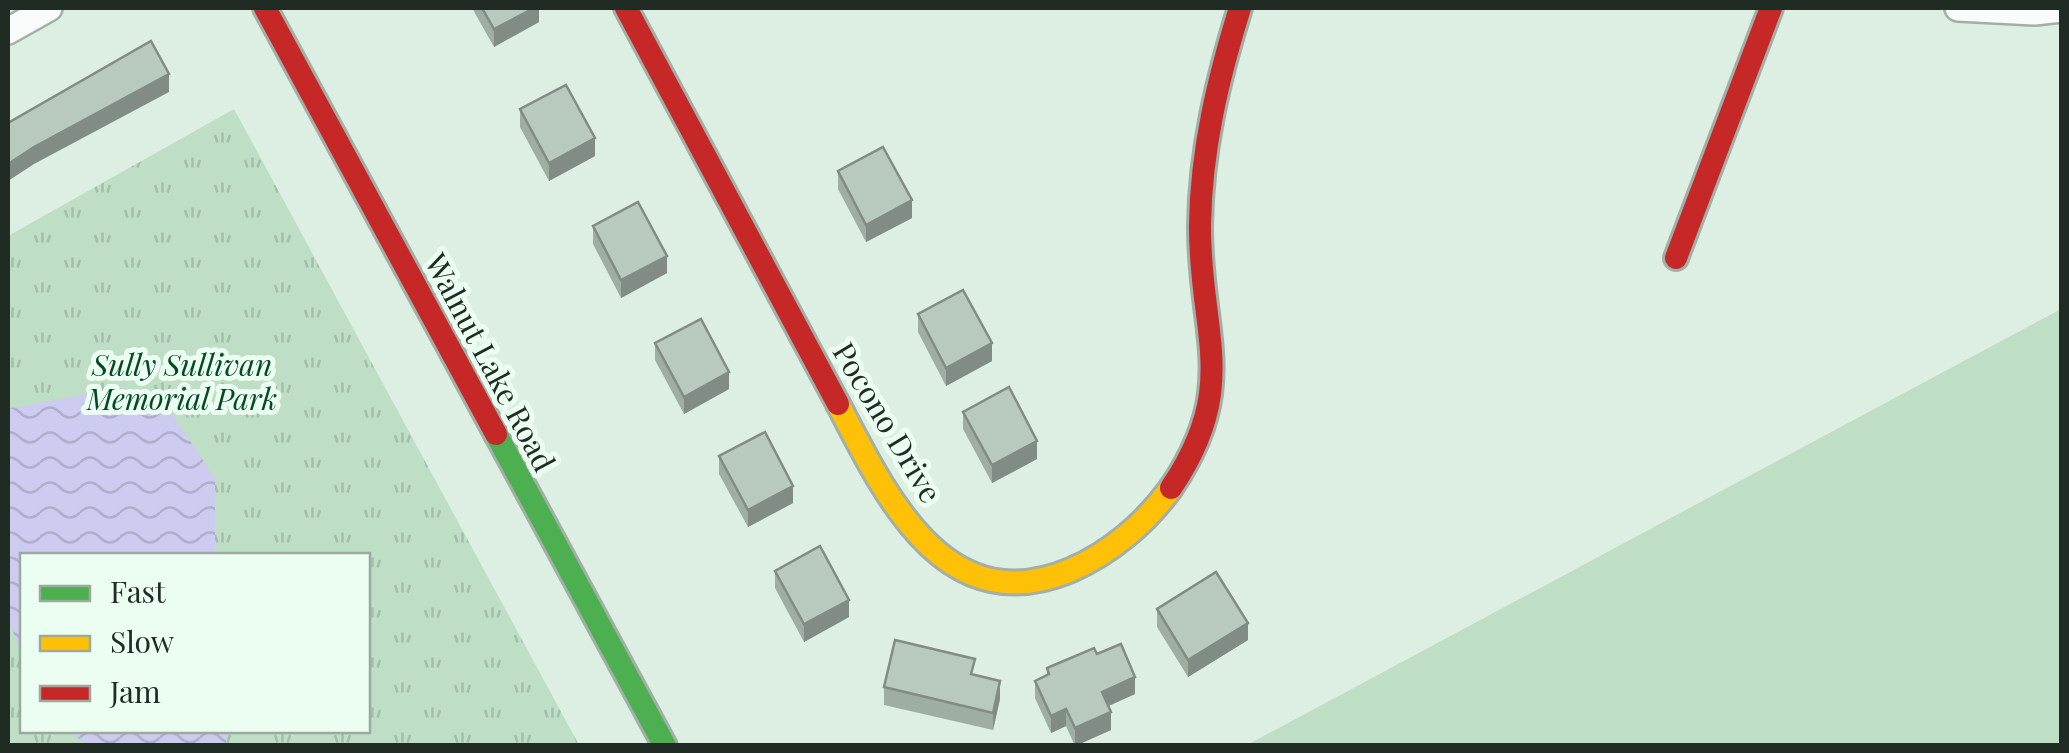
<svg xmlns="http://www.w3.org/2000/svg" width="2069" height="753" font-family="'Playfair Display',serif">
	<defs>
		<pattern id="park-tufts" width="24" height="20" patternUnits="userSpaceOnUse" patternTransform="scale(2.5)"><rect width="24" height="20" fill="#bedec6"/><path d="M3 7l-1-3M5 7V3M7 7l1-3M15 17l-1-3M17 17v-4M19 17l1-3" fill="none" stroke="#a3bfaa"/></pattern>
		<pattern id="water-waves" width="16" height="10" patternUnits="userSpaceOnUse" patternTransform="scale(2.5)"><rect width="16" height="10" fill="#cdcbef"/><path d="M0 5q4-4 8 0t8 0" fill="none" stroke="#b0aecd"/></pattern>
	</defs>
	<rect width="100%" height="100%" fill="#ddeee2"/>
	<path fill="#bedec6" d="M2061,309V745H1247Z"/>
	<path fill="url(#park-tufts)" fill-rule="evenodd" d="M234,109L579,745H8V236ZM22,556H368V730H22Z"/>
	<g fill="url(#water-waves)">
		<path d="M119,388L157,392L215,478V555L22,556V653L8,620V409Z"/>
		<path d="M227,730L226,746L89,745L66,731Z"/>
	</g>
	<g fill="none" stroke-linecap="round" stroke-linejoin="round">
		<g stroke="#a2afa6" stroke-width="30">
			<g id="street">
				<path d="M1958,8L2034,12L2062,9"/>
				<path d="M8,31L49,8"/>
			</g>
		</g>
		<g stroke="#a2afa6" stroke-width="28">
			<path id="fast" d="M496,434L665,746"/>
		</g>
		<g stroke="#a2afa6" stroke-width="28">
			<path id="slow" d="M838,404C886,496 945,623 1071,570C1110,553 1146,523 1171,488"/>
		</g>
		<g stroke="#a2afa6" stroke-width="28">
			<g id="jam">
				<path d="M265,8L496,434"/>
				<path d="M626,8L838,404"/>
				<path d="M1676,258L1771,8"/>
				<path d="M1171,488C1241,385 1199,333 1200,225C1201,150 1218,79 1240,8"/>
			</g>
		</g>
		<use href="#street" stroke="#fafcfb" stroke-width="25"/>
		<use href="#fast" stroke="#4caf50" stroke-width="22"/>
		<use href="#slow" stroke="#ffc107" stroke-width="22"/>
		<use href="#jam" stroke="#c62828" stroke-width="22"/>
	</g>
	<g fill="#9eaea3">
		<path d="M472,8H539V22L494,47Z"/>
		<path d="M520,109L595,156L549,181L520,127Z"/>
		<path d="M838,171L912,218L866,242L838,189Z"/>
		<path d="M593,226L667,273L621,298L593,244Z"/>
		<path d="M918,314L992,361L946,386L918,332Z"/>
		<path d="M655,343L729,389L684,414L655,360Z"/>
		<path d="M963,412L1037,459L992,483L963,429Z"/>
		<path d="M719,456L793,503L748,527L719,474Z"/>
		<path d="M775,571L849,617L804,642L775,588Z"/>
		<path d="M1157,609L1248,640L1188,677L1157,627Z"/>
		<path d="M1097,654L1135,694L1108,706L1111,730L1075,746L1066,726L1051,733L1035,698V681L1047,675V668Z"/>
		<path d="M975,675L1000,699L993,730L884,705V687Z"/>
	</g>
	<g fill="#818d84">
		<path d="M534,8H539V22L494,47V29Z"/>
		<path d="M169,74V92L34,164L8,181V164L34,147Z"/>
		<path d="M595,138V156L549,181V163Z"/>
		<path d="M912,200V218L866,242V225Z"/>
		<path d="M667,256V273L621,298V280Z"/>
		<path d="M992,343V361L946,386V368Z"/>
		<path d="M729,372V389L684,414V397Z"/>
		<path d="M1037,441V459L992,483V465Z"/>
		<path d="M793,486V503L748,527V510Z"/>
		<path d="M849,600V617L804,642V624Z"/>
		<path d="M1248,623V640L1188,677V660Z"/>
		<path d="M1135,677V694L1102,709V692Z"/>
		<path d="M1000,681V699L993,730V713Z"/>
		<path d="M1066,709V726L1051,733V716Z"/>
		<path d="M1111,712V730L1075,746V728Z"/>
	</g>
	<g fill="#b8cabd" stroke="#818d84" stroke-width="2.5">
		<path d="M482,8H534L494,29Z"/>
		<path d="M151,41L169,74L34,147L8,164V123Z"/>
		<path d="M566,85L595,138L549,163L520,109Z"/>
		<path d="M883,147L912,200L866,225L838,171Z"/>
		<path d="M638,202L667,256L621,280L593,226Z"/>
		<path d="M963,290L992,343L946,368L918,314Z"/>
		<path d="M701,319L729,372L684,397L655,343Z"/>
		<path d="M1009,387L1037,441L992,465L963,412Z"/>
		<path d="M765,432L793,486L748,510L719,456Z"/>
		<path d="M820,546L849,600L804,624L775,571Z"/>
		<path d="M1216,572L1248,623L1188,660L1157,609Z"/>
		<path d="M895,640L975,659L971,674L1000,681L993,713L884,687Z"/>
		<path d="M1121,644L1135,677L1102,692L1111,712L1075,728L1066,709L1051,716L1035,681L1049,674L1047,668L1094,648L1097,654Z"/>
	</g>
	<g text-anchor="middle" dominant-baseline="central" stroke-width="10" stroke-linejoin="round" paint-order="stroke">
		<g font-size="30" fill="#202b23" stroke="#ecfef1">
			<text transform="translate(491 362) rotate(62)">Walnut Lake Road</text>
			<text transform="translate(888 422) rotate(59)">Pocono Drive</text>
		</g>
		<g font-size="30" font-style="italic" fill="#054a26" stroke="#ecfef1">
			<text x="182" y="364">Sully Sullivan<tspan x="182" dy="34">Memorial Park</tspan></text>
		</g>
	</g>
	<rect width="2069" height="753" fill="none" stroke="#202b23" stroke-width="20"/>
	<rect x="20" y="553" width="350" height="180" fill="#ecfef1" stroke="#9aaa9f" stroke-width="2.5"/>
	<rect x="40" y="586" width="50" height="15" fill="#4caf50" stroke="#9aaa9f" stroke-width="2.5"/>
	<text x="110" y="603" font-size="30" fill="#202b23">Fast</text>
	<rect x="40" y="636" width="50" height="15" fill="#ffc107" stroke="#9aaa9f" stroke-width="2.5"/>
	<text x="110" y="653" font-size="30" fill="#202b23">Slow</text>
	<rect x="40" y="686" width="50" height="15" fill="#c62828" stroke="#9aaa9f" stroke-width="2.5"/>
	<text x="110" y="703" font-size="30" fill="#202b23">Jam</text>
</svg>
